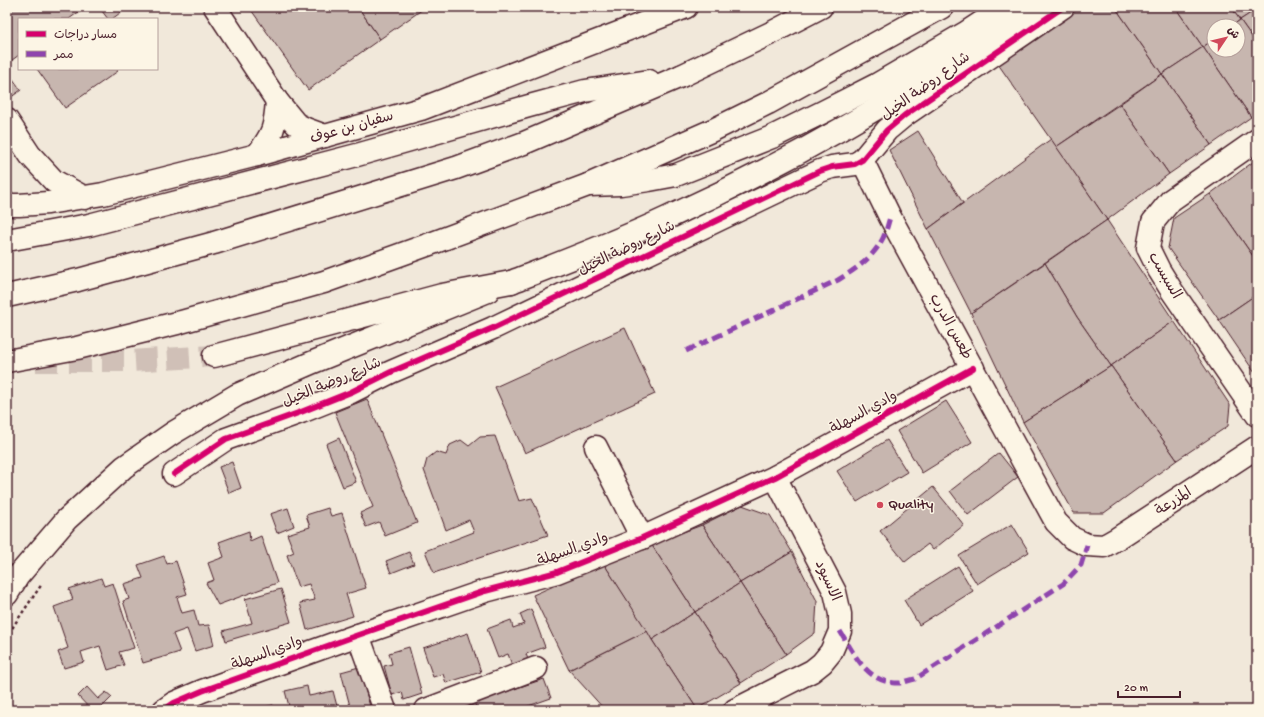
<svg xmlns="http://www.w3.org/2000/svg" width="1264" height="717" font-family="'Gochi Hand','Playpen Sans Arabic',sans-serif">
	<rect width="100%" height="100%" fill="#f1e8da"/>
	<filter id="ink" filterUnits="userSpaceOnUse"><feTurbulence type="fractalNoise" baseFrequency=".025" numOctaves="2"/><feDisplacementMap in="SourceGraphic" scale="8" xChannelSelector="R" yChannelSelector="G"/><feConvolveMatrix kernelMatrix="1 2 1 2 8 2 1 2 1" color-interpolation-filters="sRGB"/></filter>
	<g filter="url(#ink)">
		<g fill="#c7b6af" stroke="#4a1f2b">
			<path d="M7,7H77L80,11L69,19H19V55L8,63L7,40L11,37L7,32Z"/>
			<path d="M99,7H128L112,19H108Z"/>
			<path d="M249,7H358L380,39L308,90Z"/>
			<path d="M358,7H426L380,39Z"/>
			<path d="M1081,7H1115L1162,74L1056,147L998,64Z"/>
			<path d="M1115,7H1175L1203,47L1162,74Z"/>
			<path d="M1175,7H1231L1240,20L1232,26H1214V39L1203,47Z"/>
			<path d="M1231,7H1257V9L1240,20Z"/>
			<path d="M1257,9V44L1240,20Z"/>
			<path d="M1240,20L1257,44V113L1251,117L1203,47L1214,39V50H1238V26H1232Z"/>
			<path d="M1203,47L1251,117L1211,145L1162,74Z"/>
			<path d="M37,69H117L118,71L65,108Z"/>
			<path d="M7,71L21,90L10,98L7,93Z"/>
			<path d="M1162,74L1211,145L1169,174L1120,104Z"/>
			<path d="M1120,104L1169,174L1107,220L1056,147Z"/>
			<path d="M918,131L963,203L928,229L889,150Z"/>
			<path d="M1051,139L1107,220L971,313L928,229Z"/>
			<path d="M1257,158V168L1253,162Z"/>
			<path d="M1253,162L1257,168V262L1210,194Z"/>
			<path d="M1210,194L1257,262V294L1219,320L1168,248L1174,218Z"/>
			<path d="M1107,220L1174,321L1111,366L1077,317L1045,263Z"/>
			<path d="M1045,263L1077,317L1111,366L1023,422L971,313Z"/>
			<path d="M1257,294V376L1219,320Z"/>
			<path d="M1174,321L1230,405L1228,426L1177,460L1111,366Z"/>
			<path d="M625,328L655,394L525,453L495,387Z"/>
			<path d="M1111,366L1177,460L1104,513H1074L1023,422Z"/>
			<path d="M367,399L417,523L385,536L379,522L366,527L360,513L373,507L335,412Z"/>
			<path d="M946,401L972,442L922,473L897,431Z"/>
			<path d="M495,436L519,501L532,498L548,535L434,573L425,551L474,532L469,520L446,530L424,470L427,459L436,452L446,455L450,445L461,440L469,446L480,437Z"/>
			<path d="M339,438L356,482L343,487L326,444Z"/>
			<path d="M887,440L907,472L857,502L837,471Z"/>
			<path d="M999,453L1018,477L968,515L950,491Z"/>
			<path d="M232,462L241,488L229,493L219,467Z"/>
			<path d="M933,487L964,525L933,550L928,544L905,562L880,531Z"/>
			<path d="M742,505L770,515L792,552L740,583L702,525Z"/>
			<path d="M288,508L294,526L277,533L270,514Z"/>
			<path d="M328,508L331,516L342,513L366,588L346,594L353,616L307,630L300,603L315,600L309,584L298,587L287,555L294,552L287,534L310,527L306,515Z"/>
			<path d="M1012,524L1029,552L977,584L959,556Z"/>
			<path d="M702,525L740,583L695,612L651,544Z"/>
			<path d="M249,531L250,541L261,536L277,583L218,605L206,583L214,580L208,563L224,557L219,542Z"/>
			<path d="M651,544L695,612L652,640L604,564Z"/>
			<path d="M409,552L414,564L391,573L386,561Z"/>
			<path d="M792,552L817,601L815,633L786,654L740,583Z"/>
			<path d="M164,556L167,564L176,561L187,594L177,597L182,613L194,610L198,626L209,625L214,645L195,651L187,629L173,634L180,652L143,663L123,601L129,599L124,584L143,578L138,565Z"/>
			<path d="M604,564L647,631L569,670L533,595Z"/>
			<path d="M958,566L973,591L919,625L904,600Z"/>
			<path d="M101,578L104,586L113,583L134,648L119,652L124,665L108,670L100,646L81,652L84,662L64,668L58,652L68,648L54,607L73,600L69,589Z"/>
			<path d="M740,583L786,654L741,683L695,612Z"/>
			<path d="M281,589L291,622L226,641L223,631L252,623L245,599Z"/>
			<path d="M531,609L545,647L526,654L529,662L513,668L508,654L498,658L487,629L511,620L513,628L524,624L520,614Z"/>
			<path d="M695,612L741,683L697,709L652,640Z"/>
			<path d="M647,631L652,640L697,709L694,710H605L569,670Z"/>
			<path d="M468,633L481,672L446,683L443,674L433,677L423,648Z"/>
			<path d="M409,647L422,694L404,700L402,692L392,695L384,666L392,664L389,653Z"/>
			<path d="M359,667L371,710H351L341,672Z"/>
			<path d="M544,679L551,698L517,710H477L474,702Z"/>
			<path d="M307,686L309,696L333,691L338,710H290L285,691Z"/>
			<path d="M87,687L98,699L106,692L112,697L99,710H91L78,696Z"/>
			<path d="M273,705L275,710H252Z"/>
		</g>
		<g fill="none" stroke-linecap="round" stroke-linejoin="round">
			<path stroke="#d0c0b7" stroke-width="22" stroke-dasharray="22 11" stroke-linecap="butt" d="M36,361H129L214,356"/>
			<g stroke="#4a1f2b" stroke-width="25">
				<g id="minor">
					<path d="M215,7L277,101L296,124L306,129L325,136"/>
					<path d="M7,120L30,155L54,181L85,198"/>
					<path d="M1257,140L1171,200L1153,222L1148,248L1159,270L1172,291L1257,415"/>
					<path d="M257,155C273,134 275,128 277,101"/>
					<path d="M862,160L890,217L1056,522L1072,538L1087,545L1104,546L1118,538L1257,447"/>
					<path d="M7,205H19L48,203L103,194L257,155L421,109L686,7"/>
					<path d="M511,282C563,262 616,242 667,218C757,177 844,130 928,77C964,55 1000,32 1034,7"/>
					<path d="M596,447L642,538"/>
					<path d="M174,474L226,439L301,412L351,392L391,372L493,328L820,171L832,167L855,164L862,160L887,130L905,115L1063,7"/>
					<path d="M358,635L385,710"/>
					<path d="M164,710L174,703L202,691L358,635L485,591L557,572L642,538L775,477L973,368"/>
					<path d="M426,710L536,668"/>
					<path d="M735,710L812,671L822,663L831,652L840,631V614L835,592L775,477"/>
				</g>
			</g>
			<g stroke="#4a1f2b" stroke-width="25">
				<g id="major">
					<path d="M681,76L771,33L821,7"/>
					<path d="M588,185L713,130L768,103L942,7"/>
					<path d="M7,594L18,576L66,520L124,467L173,433L237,395L311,363L488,291"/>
				</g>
			</g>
			<g stroke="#4a1f2b" stroke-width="25">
				<g id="highway">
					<path d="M7,240L89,225L357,155L529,106L585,91L649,81"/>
					<path d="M7,296L78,280L214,243L456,168L524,143L681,76"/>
					<path d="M214,356L442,295L511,282"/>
					<path d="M7,361L77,348L181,322L324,282L430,244L588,185L621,184L649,180L676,175L772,137L823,112L876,85L967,32L1005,7"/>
				</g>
			</g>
			<path stroke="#4a1f2b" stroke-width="2.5" stroke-dasharray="3 3" stroke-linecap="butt" d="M7,639L14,625L42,584"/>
			<use href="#minor" stroke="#fcf5e5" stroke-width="22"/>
			<use href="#major" stroke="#fcf5e5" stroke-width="22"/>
			<use href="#highway" stroke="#fcf5e5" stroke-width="22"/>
			<g stroke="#8e44ad" stroke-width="5" stroke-dasharray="10 5" stroke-linecap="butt">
				<path d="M686,351L838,280C856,269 873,258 883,238C886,232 888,224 890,217"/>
				<path d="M840,631C855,655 867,684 900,683C905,682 910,680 915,679L1063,584L1081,565L1087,545"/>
			</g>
			<g stroke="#fcf5e5" stroke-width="8">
				<g id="cycleway">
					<path d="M174,474L226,439L301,412L351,392L391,372L493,328L820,171L832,167L855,164L862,160L887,130L905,115L1063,7"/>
					<path d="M164,710L174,703L202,691L358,635L485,591L557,572L642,538L775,477L973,368"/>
				</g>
			</g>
			<use href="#cycleway" stroke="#d6006c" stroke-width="6"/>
		</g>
	</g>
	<circle fill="#d1495b" stroke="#fcf5e5" stroke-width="1.5" cx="880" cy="505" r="4"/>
	<g text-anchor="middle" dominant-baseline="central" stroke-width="3" stroke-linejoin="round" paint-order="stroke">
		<g font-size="15" fill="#4a1f2b" stroke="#fcf5e5">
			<text transform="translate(926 87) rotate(-36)">شارع روضة الخيل</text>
			<text transform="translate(352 128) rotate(-16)">سفيان بن عوف</text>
			<text transform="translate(627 249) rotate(-26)">شارع روضة الخيل</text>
			<text transform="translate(1164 276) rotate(60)">السبسب</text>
			<text transform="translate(950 327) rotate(61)">طعس الدرب</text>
			<text transform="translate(332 383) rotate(-23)">شارع روضة الخيل</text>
			<text transform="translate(864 413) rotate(-29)">وادي السهلة</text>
			<text transform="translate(1174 502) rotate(-33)">المزرعة</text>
			<text transform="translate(573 550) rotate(-20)">وادي السهلة</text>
			<text transform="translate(827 581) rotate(66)">الاسيود</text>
			<text transform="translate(267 654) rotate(-20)">وادي السهلة</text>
		</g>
		<g font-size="15" fill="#4a1f2b" stroke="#fcf5e5" text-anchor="start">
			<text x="888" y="505">Quality</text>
		</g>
	</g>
	<rect width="1264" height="717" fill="none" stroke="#fcf5e5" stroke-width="24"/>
	<rect x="12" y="12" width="1240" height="693" fill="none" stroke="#4a1f2b" stroke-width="1.5" filter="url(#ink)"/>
	<rect x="18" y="18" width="140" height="52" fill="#fcf5e5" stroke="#b59f9b"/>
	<rect x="26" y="31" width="20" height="6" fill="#d6006c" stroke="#b59f9b"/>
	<text x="54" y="38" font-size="12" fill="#4a1f2b">مسار دراجات</text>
	<rect x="26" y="51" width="20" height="6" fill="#8e44ad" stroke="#b59f9b"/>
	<text x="54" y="58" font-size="12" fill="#4a1f2b">ممر</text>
	<g transform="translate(1226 38) rotate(55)"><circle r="19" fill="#fcf5e5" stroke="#b59f9b"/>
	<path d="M0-3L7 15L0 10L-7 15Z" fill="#d1495b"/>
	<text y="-6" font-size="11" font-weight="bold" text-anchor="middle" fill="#4a1f2b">ش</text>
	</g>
	<path d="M1118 691v6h62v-6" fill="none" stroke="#4a1f2b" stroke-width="2"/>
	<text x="1124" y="691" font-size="12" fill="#4a1f2b" stroke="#fcf5e5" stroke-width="3" paint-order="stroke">20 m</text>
</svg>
